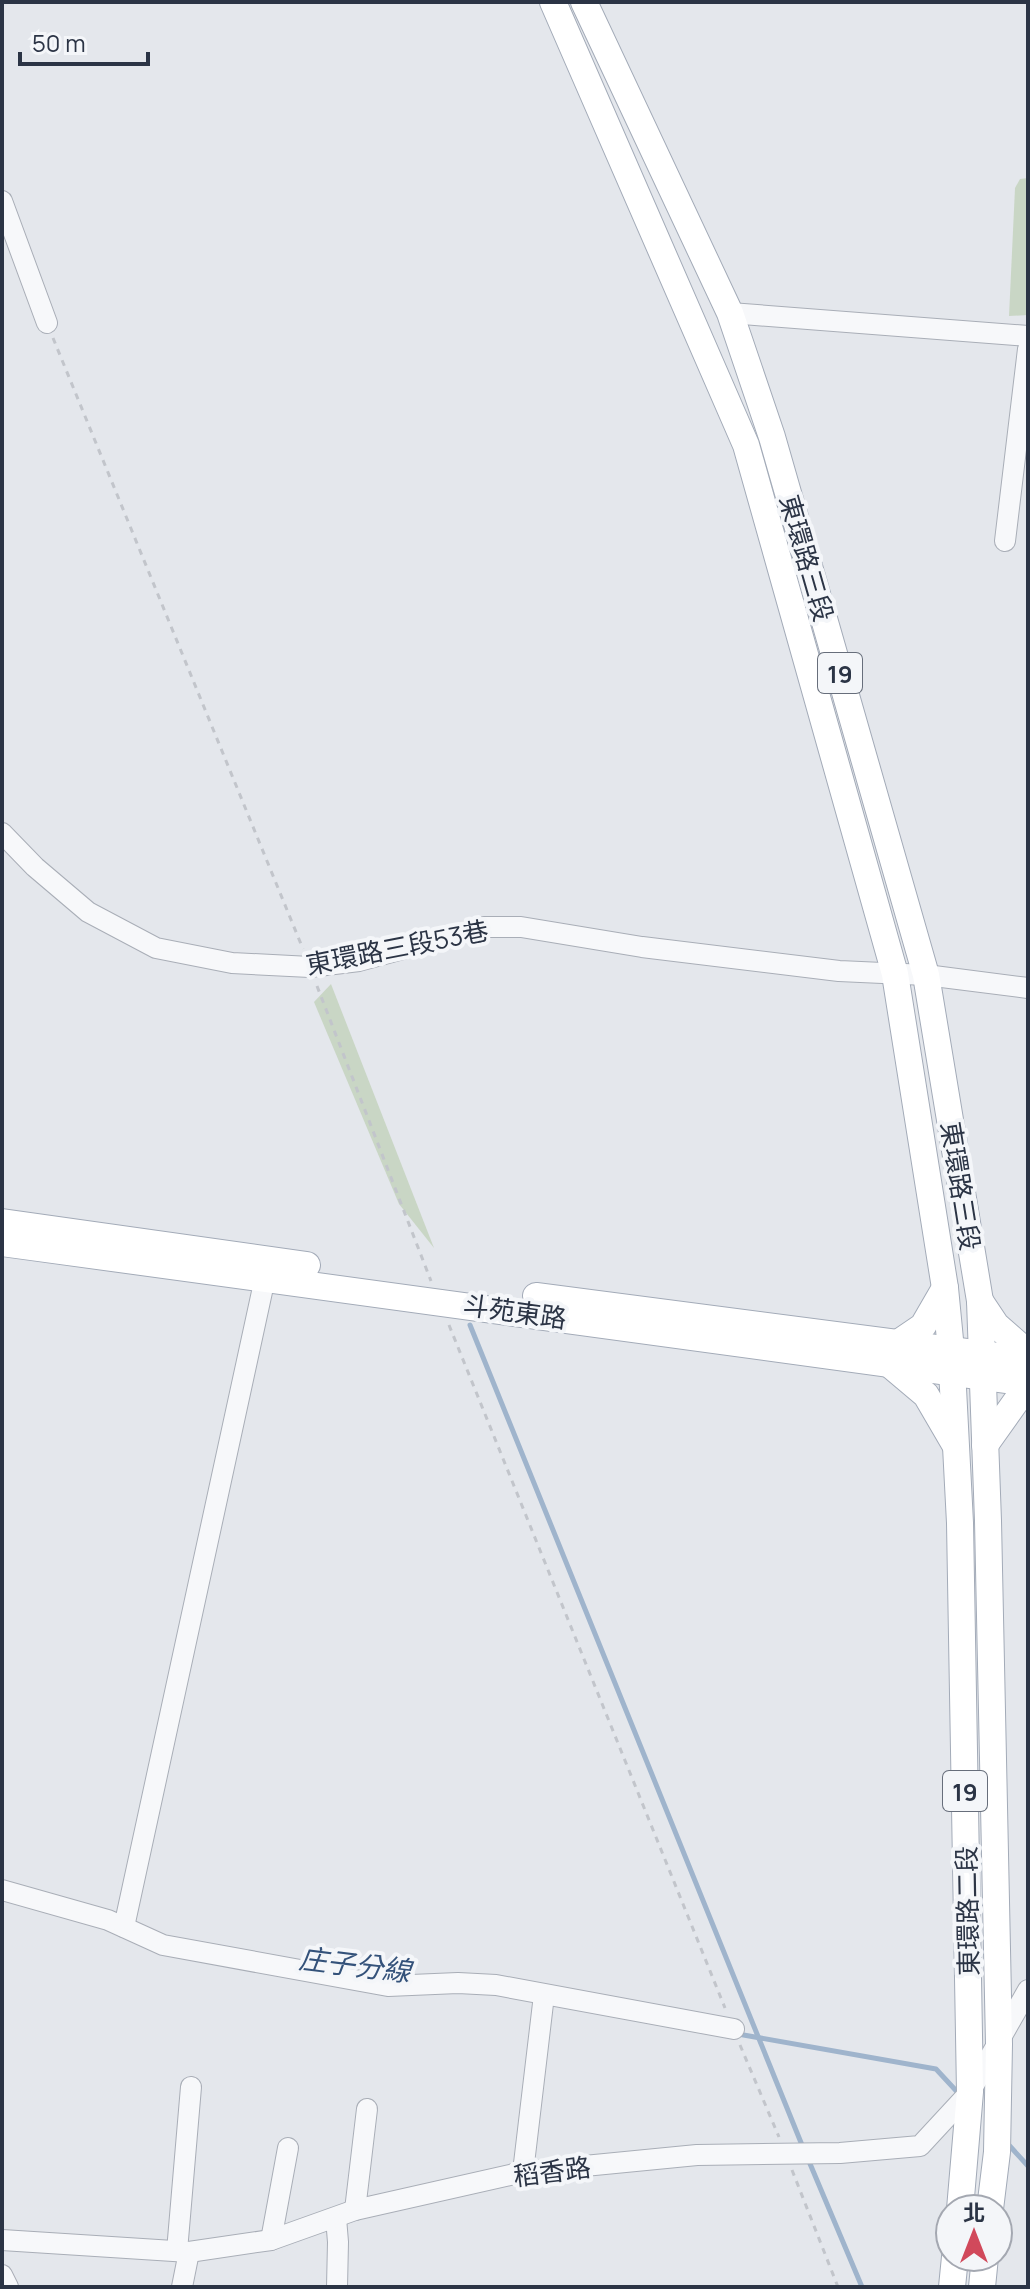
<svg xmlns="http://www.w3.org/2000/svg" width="1030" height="2289" font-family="Manrope,'Noto Sans TC',sans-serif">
	<rect width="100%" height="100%" fill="#e4e7ec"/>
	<g fill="#c9d6c5">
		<path d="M1028,178V315L1009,316L1015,188L1020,179Z"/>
		<path d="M331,984L434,1248L399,1204L314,1002Z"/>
	</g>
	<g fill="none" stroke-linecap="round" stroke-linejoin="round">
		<g stroke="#9fb4cc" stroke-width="5">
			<path d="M470,1325L804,2150"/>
			<path d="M738,2034L936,2069L961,2096"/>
			<path d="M1007,2143L1028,2166"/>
			<path d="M808,2159L862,2287"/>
		</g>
		<g stroke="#a9aeb7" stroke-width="22">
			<g id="minor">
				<path d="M2,201L47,323"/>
				<path d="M730,313L1028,336"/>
				<path d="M1005,541L1028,349"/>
				<path d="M2,833L35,867L88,912L156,948L232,963L310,967L359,961L484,927H521L642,947L839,971L926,975L1028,988"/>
				<path d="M2,1890L108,1920L163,1945L388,1986L458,1983L496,1985L734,2029"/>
				<path d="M124,1927L265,1278"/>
				<path d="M523,2172L544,1995"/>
				<path d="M355,2210L367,2109"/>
				<path d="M336,2218L338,2242L337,2287"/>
				<path d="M2,2240L189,2252L271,2240L355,2210L523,2172L697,2155L840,2153L920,2146L970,2092L1028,1990"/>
				<path d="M271,2240L288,2148"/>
				<path d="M177,2251L191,2087"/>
				<path d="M2,2275L8,2287"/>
				<path d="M182,2287L189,2252"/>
			</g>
		</g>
		<g stroke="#a3abb8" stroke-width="28">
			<g id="major">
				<path d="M553,2L746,445L895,974L945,1288L951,1350L960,1523L970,2092L960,2209"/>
				<path d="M584,2L730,313L772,437L926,975L980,1301L988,1521L999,2044L997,2152L990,2209"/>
				<path d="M2,1222L307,1265"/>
				<path d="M2,1243L1028,1383"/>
				<path d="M536,1296L1028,1360"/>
				<path d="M980,1301L996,1325L1028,1353"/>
				<path d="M898,1343L923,1326L945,1288"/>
				<path d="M888,1363L926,1395L954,1443"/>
				<path d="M985,1445L1017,1400L1028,1393"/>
				<path d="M952,2287L955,2257"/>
				<path d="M982,2287L985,2257"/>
			</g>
		</g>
		<g stroke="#c2c5cb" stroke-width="3" stroke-dasharray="6 6" stroke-linecap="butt">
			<path d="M53,338L303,949"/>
			<path d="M317,986L431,1281"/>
			<path d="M449,1325L725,2008"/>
			<path d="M740,2045L779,2137"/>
			<path d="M792,2170L838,2287"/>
		</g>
		<use href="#minor" stroke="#f7f8fa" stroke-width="20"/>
		<use href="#major" stroke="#fff" stroke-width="26"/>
	</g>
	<g text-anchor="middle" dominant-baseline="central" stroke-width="8" stroke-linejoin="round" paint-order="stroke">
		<g fill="#f4f6f9" stroke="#676e7b" stroke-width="2">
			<rect x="818" y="653" width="44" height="40" rx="6"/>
			<rect x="943" y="1771" width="44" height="40" rx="6"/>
		</g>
		<g font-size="24" font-weight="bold" fill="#2b3445">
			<text x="840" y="673">19</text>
			<text x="965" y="1791">19</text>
		</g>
		<g font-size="26" fill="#2b3445" stroke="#f4f6f9">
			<text transform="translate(807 558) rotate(74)">東環路三段</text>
			<text transform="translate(397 947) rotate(-11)">東環路三段53巷</text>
			<text transform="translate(961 1186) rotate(81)">東環路三段</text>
			<text transform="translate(515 1311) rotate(8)">斗苑東路</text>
			<text transform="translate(967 1911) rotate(-91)">東環路二段</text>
			<text transform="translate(552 2171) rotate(-7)">稻香路</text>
		</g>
		<g font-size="28" font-style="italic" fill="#34527a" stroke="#f4f6f9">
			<text transform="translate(355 1964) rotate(7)">庄子分線</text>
		</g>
	</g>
	<rect width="1030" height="2289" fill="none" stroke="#2b3445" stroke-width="8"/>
	<g transform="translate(974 2233)"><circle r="38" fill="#f4f6f9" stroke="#a4a8b1" stroke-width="2"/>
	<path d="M0-6L14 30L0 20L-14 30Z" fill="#d1495b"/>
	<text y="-12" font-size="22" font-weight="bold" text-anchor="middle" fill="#2b3445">北</text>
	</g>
	<path d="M20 52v12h128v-12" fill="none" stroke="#2b3445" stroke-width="4"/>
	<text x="32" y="52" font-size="24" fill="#2b3445" stroke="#f4f6f9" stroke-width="6" paint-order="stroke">50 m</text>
</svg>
